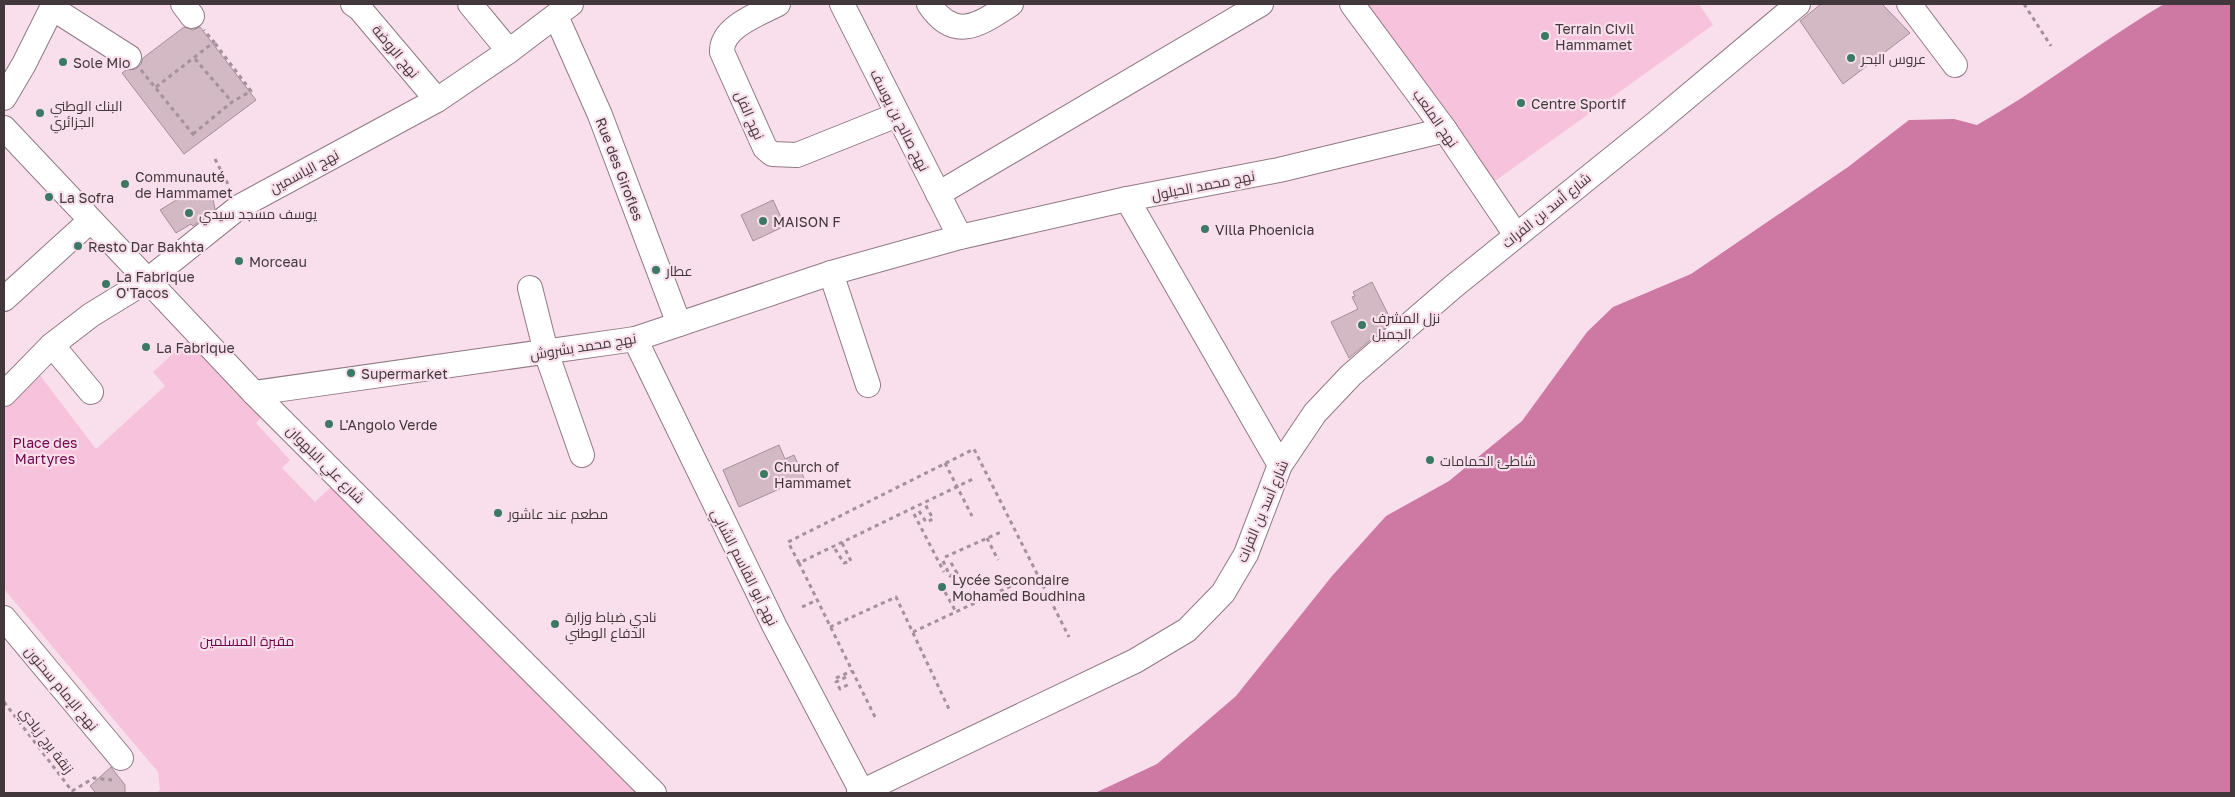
<svg xmlns="http://www.w3.org/2000/svg" width="2235" height="797" font-family="'Golos Text',Cairo,sans-serif">
	<rect width="100%" height="100%" fill="#f9dfeb"/>
	<g fill="#f7c2db">
		<path d="M1365,4H1699L1713,25L1495,181Z"/>
		<path d="M192,336L265,414L256,423L290,460L282,468L315,502L336,482L638,793H156L160,790L158,772L4,589V398L36,370L96,449L165,386L153,372Z"/>
	</g>
	<path fill="#cd79a4" d="M2164,4H2231V793H1095L1157,764L1236,696L1332,576L1386,516L1449,481L1522,421L1587,332L1613,307L1691,274L1848,167L1909,120L1954,119L1977,125C2042,88 2100,42 2164,4Z"/>
	<g fill="#d2b9c4" stroke="#a68e99">
		<path d="M1821,4H1882L1910,33L1843,84L1800,21Z"/>
		<path d="M184,27L193,30L200,27L256,100L184,154L122,73L126,70L136,69L141,64L143,58Z"/>
		<path d="M191,191L197,199L203,193L213,199L215,209L193,226L191,224L176,233L160,210Z"/>
		<path d="M773,200L785,226L753,241L741,215Z"/>
		<path d="M1372,282L1392,322L1349,358L1331,322L1358,309L1352,297L1355,296L1353,292Z"/>
		<path d="M779,445L785,459L794,455L804,478L739,507L723,470Z"/>
		<path d="M111,767L125,785V793H96L90,786Z"/>
	</g>
	<g fill="none" stroke-linecap="round" stroke-linejoin="round">
		<g stroke="#907984" stroke-width="26">
			<g id="minor">
				<path d="M183,4L192,16"/>
				<path d="M353,4L360,9L437,100"/>
				<path d="M470,4L509,51"/>
				<path d="M778,4C759,14 721,27 722,52L765,148L772,154L797,155L897,115"/>
				<path d="M842,4L960,237"/>
				<path d="M929,4C955,43 980,24 1011,4"/>
				<path d="M1352,4L1445,130L1516,235"/>
				<path d="M1909,4L1955,65"/>
				<path d="M52,8L129,57"/>
				<path d="M556,16L600,115L679,324"/>
				<path d="M4,98L24,64L54,4"/>
				<path d="M4,128L254,393L654,793"/>
				<path d="M938,194L1261,4"/>
				<path d="M1127,199L1280,465"/>
				<path d="M831,273L868,385"/>
				<path d="M530,288L546,352L582,455"/>
				<path d="M4,299L90,221"/>
				<path d="M635,339L775,627L862,792"/>
				<path d="M52,345L91,392"/>
				<path d="M254,393L635,339L831,273L960,237L1127,199L1279,170L1445,130"/>
				<path d="M4,394L52,345L91,315L148,280L239,207L437,100L509,51L571,4"/>
				<path d="M4,618L121,758"/>
				<path d="M859,793L1135,661L1187,630L1223,593L1246,554L1280,465L1315,413L1351,375L1454,286L1656,123L1798,4"/>
			</g>
		</g>
		<g stroke="#a49199" stroke-width="3" stroke-dasharray="4 4" stroke-linecap="butt">
			<path d="M2024,4L2051,46"/>
			<path d="M195,59L232,102"/>
			<path d="M141,70L196,138"/>
			<path d="M156,87L214,42L204,30"/>
			<path d="M193,134L232,102L251,91L214,42"/>
			<path d="M215,159L231,190"/>
			<path d="M945,463L972,516"/>
			<path d="M919,511L926,522L933,519L924,502"/>
			<path d="M914,514L944,572"/>
			<path d="M987,538L998,560"/>
			<path d="M835,549L844,563L851,561L842,543"/>
			<path d="M945,557L1001,532"/>
			<path d="M943,561L950,576L957,573L950,561"/>
			<path d="M799,563L788,542L974,449L1069,637"/>
			<path d="M945,592L956,612"/>
			<path d="M802,607L817,600"/>
			<path d="M830,627L896,597L949,709"/>
			<path d="M913,632L1028,578L1032,585L1040,581"/>
			<path d="M846,677L836,682L840,689L851,683"/>
			<path d="M836,678L852,671"/>
			<path d="M4,702L72,791L94,778L112,780"/>
			<path d="M875,717L799,563L975,478"/>
		</g>
		<use href="#minor" stroke="#fff" stroke-width="24"/>
	</g>
	<g fill="#3c7964" stroke="#f9dfeb" stroke-width="2">
		<circle cx="1545" cy="36" r="5"/>
		<circle cx="1851" cy="58" r="5"/>
		<circle cx="63" cy="62" r="5"/>
		<circle cx="1521" cy="103" r="5"/>
		<circle cx="40" cy="113" r="5"/>
		<circle cx="125" cy="184" r="5"/>
		<circle cx="49" cy="197" r="5"/>
		<circle cx="189" cy="213" r="5"/>
		<circle cx="763" cy="221" r="5"/>
		<circle cx="1205" cy="229" r="5"/>
		<circle cx="78" cy="246" r="5"/>
		<circle cx="239" cy="261" r="5"/>
		<circle cx="656" cy="270" r="5"/>
		<circle cx="106" cy="284" r="5"/>
		<circle cx="1362" cy="325" r="5"/>
		<circle cx="146" cy="347" r="5"/>
		<circle cx="351" cy="373" r="5"/>
		<circle cx="329" cy="424" r="5"/>
		<circle cx="1430" cy="460" r="5"/>
		<circle cx="764" cy="474" r="5"/>
		<circle cx="498" cy="513" r="5"/>
		<circle cx="942" cy="587" r="5"/>
		<circle cx="555" cy="624" r="5"/>
	</g>
	<g text-anchor="middle" dominant-baseline="central" stroke-width="4.5" stroke-linejoin="round" paint-order="stroke">
		<g font-size="14" fill="#42383c" stroke="#f9dfeb" text-anchor="start">
			<text x="1555" y="28">Terrain Civil<tspan x="1555" dy="16">Hammamet</tspan></text>
			<text x="1861" y="58">عروس البحر</text>
			<text x="73" y="62">Sole Mio</text>
			<text x="1531" y="103">Centre Sportif</text>
			<text x="50" y="105">البنك الوطني<tspan x="50" dy="16">الجزائري</tspan></text>
			<text x="135" y="176">Communauté<tspan x="135" dy="16">de Hammamet</tspan></text>
			<text x="59" y="197">La Sofra</text>
			<text x="199" y="213">يوسف مسجد سيدي</text>
			<text x="773" y="221">MAISON F</text>
			<text x="1215" y="229">Villa Phoenicia</text>
			<text x="88" y="246">Resto Dar Bakhta</text>
			<text x="249" y="261">Morceau</text>
			<text x="666" y="270">عطار</text>
			<text x="116" y="276">La Fabrique<tspan x="116" dy="16">O'Tacos</tspan></text>
			<text x="1372" y="317">نزل المشرف<tspan x="1372" dy="16">الجميل</tspan></text>
			<text x="156" y="347">La Fabrique</text>
			<text x="361" y="373">Supermarket</text>
			<text x="339" y="424">L'Angolo Verde</text>
			<text x="1440" y="460">شاطئ الحمامات</text>
			<text x="774" y="466">Church of<tspan x="774" dy="16">Hammamet</tspan></text>
			<text x="508" y="513">مطعم عند عاشور</text>
			<text x="952" y="579">Lycée Secondaire<tspan x="952" dy="16">Mohamed Boudhina</tspan></text>
			<text x="565" y="616">نادي ضباط وزارة<tspan x="565" dy="16">الدفاع الوطني</tspan></text>
		</g>
		<g font-size="14" fill="#42383c" stroke="#f9dfeb">
			<text transform="translate(396 51) rotate(50)">نهج الروضة</text>
			<text transform="translate(750 115) rotate(66)">نهج الفل</text>
			<text transform="translate(1436 118) rotate(55)">نهج الملعب</text>
			<text transform="translate(900 120) rotate(63)">نهج صالح بن يوسف</text>
			<text transform="translate(620 169) rotate(69)">Rue des Girofles</text>
			<text transform="translate(304 171) rotate(-28)">نهج الياسمين</text>
			<text transform="translate(1203 185) rotate(-11)">نهج محمد الحيلول</text>
			<text transform="translate(1546 210) rotate(-39)">شارع أسد بن الفرات</text>
			<text transform="translate(583 346) rotate(-9)">نهج محمد بشروش</text>
			<text transform="translate(326 464) rotate(45)">شارع علي البلهوان</text>
			<text transform="translate(1262 511) rotate(-67)">شارع أسد بن الفرات</text>
			<text transform="translate(745 567) rotate(63)">نهج أبو القاسم الشابي</text>
			<text transform="translate(62 688) rotate(50)">نهج الإمام سحنون</text>
			<text transform="translate(47 740) rotate(53)">زنقة برج زيادي</text>
		</g>
		<g font-size="14" fill="#6f054a" stroke="#f9dfeb">
			<text x="45" y="442">Place des<tspan x="45" dy="16">Martyres</tspan></text>
			<text x="247" y="640">مقبرة المسلمين</text>
		</g>
	</g>
	<rect width="2235" height="797" fill="none" stroke="#42383c" stroke-width="10"/>
</svg>
